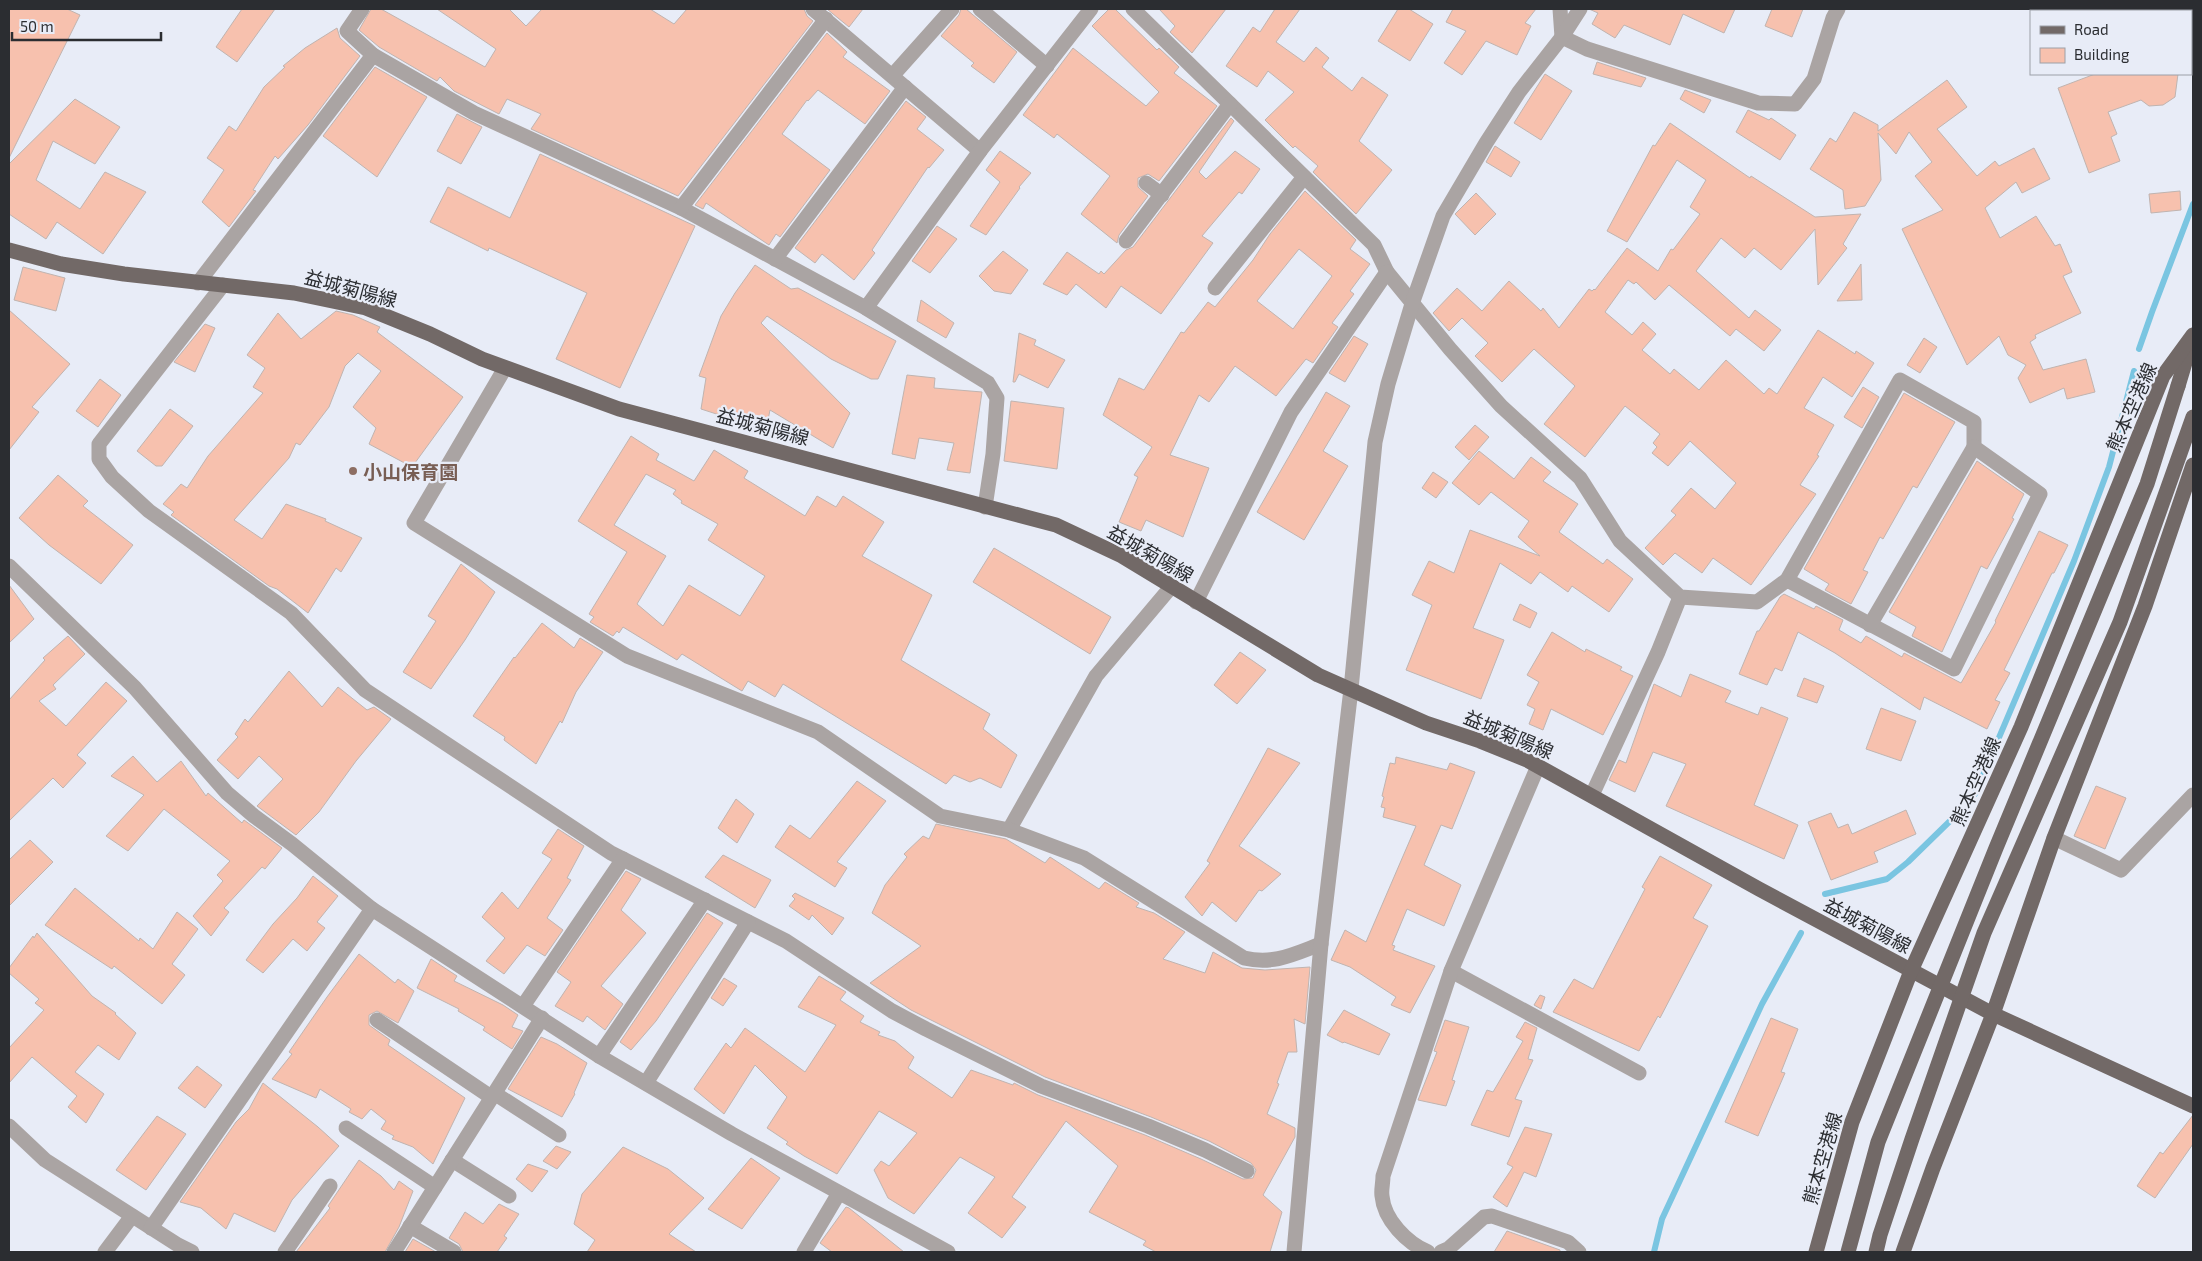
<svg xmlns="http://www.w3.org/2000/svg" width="2202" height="1261" font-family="'Exo 2','Noto Sans JP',sans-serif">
	<rect width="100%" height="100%" fill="#e8ecf7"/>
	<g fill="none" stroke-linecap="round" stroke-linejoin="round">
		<g stroke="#7ac5e1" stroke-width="6">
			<path d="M2139,349L2152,312L2193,204"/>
			<path d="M1975,794L2074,561L2109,467L2134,371"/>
			<path d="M1825,894L1887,879L1908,862L1950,821"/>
			<path d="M1654,1252L1662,1219L1762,1004L1801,933"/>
		</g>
	</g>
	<g fill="#f7c1ae" stroke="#c0b4b0" fill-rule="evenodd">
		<path d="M9,9H67L80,15L9,158Z"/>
		<path d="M242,9H275L237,62L216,47Z"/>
		<path d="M371,9H381L485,67L496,49L437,9H509L526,26L542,9H650L674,24L687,9H804L807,16L813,21L678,196L531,129L541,114L507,99L499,114L454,91L440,77L437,81L379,47L359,30Z"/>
		<path d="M827,9H863L849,27Z"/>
		<path d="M961,9H966L1017,52L994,83L971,66L974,63L941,36L959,15Z"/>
		<path d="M1109,9H1115L1157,50L1159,48L1179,67L1174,73L1217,106L1159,181L1148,174L1138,178V187L1148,196L1119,235L1117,243L1081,214L1110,176L1057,134L1054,138L1023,115L1073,48L1146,106L1159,92L1092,26Z"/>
		<path d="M1159,9H1226L1192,53L1170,32L1175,26Z"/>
		<path d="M1275,9H1300L1276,42L1304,62L1316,47L1329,58L1322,67L1352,91L1362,77L1388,95L1359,141L1392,170L1356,214L1313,172L1318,166L1295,146L1293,148L1265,120L1294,92L1268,71L1257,87L1226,66L1253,27L1260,32Z"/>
		<path d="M1398,9H1409L1433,24L1410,61L1378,41Z"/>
		<path d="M1453,9H1536L1525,23L1531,26L1517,55L1486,41L1462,75L1444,63L1466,31L1446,22Z"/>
		<path d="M1589,9H1735L1724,33L1683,14L1670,45L1624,25L1615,38L1592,24L1598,13Z"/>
		<path d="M1772,9H1803L1792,37L1765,26Z"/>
		<path d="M337,28L340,38L360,56L308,125L278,159L275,156L253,190L256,191L229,227L202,202L224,170L207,158L229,126L236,131L264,87L285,67L283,66L305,48Z"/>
		<path d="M827,33L847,52L843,57L890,91L865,124L818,90L808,101L807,100L782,134L830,170L780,237L776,234L769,245L706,203L703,209L695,205Z"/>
		<path d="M1597,62L1646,78L1641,87L1593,74Z"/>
		<path d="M375,67L427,97L377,177L323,136Z"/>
		<path d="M1545,74L1572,91L1541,140L1514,123Z"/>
		<path d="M2095,74H2178L2175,97L2163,105L2149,106L2141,100L2108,112L2117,134L2111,137L2120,161L2089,173L2058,88Z"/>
		<path d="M1947,80L1967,107L1937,129L1977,176L1995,161L1999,166L2034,148L2050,179L2022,193L2016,182L1985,208L2000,238L2036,216L2055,246L2060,244L2072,272L2063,276L2081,313L2035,335L2036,338L2030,342L2043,370L2086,359L2095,392L2067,399L2064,388L2030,403L2018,378L2026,365L2008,355L1999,336L1967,365L1902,229L1943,210L1915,176L1932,162L1909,132L1896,154L1878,133L1881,180L1865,206L1845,209L1843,190L1810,169L1830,138L1836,142L1854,112L1878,125V131Z"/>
		<path d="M1685,90L1711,100L1704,113L1680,99Z"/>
		<path d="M75,99L120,127L95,164L53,141L36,180L80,209L105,172L146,192L103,254L57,222L46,239L9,214V164Z"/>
		<path d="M906,101L926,117L917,129L944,150L929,168L928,167L872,250L875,253L854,280L822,254L815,263L795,248Z"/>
		<path d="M1748,110L1769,120L1771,118L1796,135L1780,160L1736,132Z"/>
		<path d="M457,114L482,127L461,164L437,151Z"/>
		<path d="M1231,118L1234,121L1199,172L1206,179L1235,151L1260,169L1242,194L1239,192L1202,236L1213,243L1161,314L1121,286L1106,308L1076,284L1067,295L1043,284L1067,252L1099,274L1101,271L1104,274L1126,250L1133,247Z"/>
		<path d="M1670,123L1750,178L1751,176L1815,217L1861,214L1843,244L1847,248L1818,285L1815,229L1781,270L1754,248L1745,258L1721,238L1696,271L1749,318L1755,310L1781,330L1764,351L1736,329L1730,336L1669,285L1655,300L1636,282L1634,284L1628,280L1605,312L1632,335L1643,322L1656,334L1642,350L1670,374L1674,369L1699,390L1726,360L1764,394L1769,388L1777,394L1818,330L1855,354L1856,351L1874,363L1852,397L1823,377L1804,408L1834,425L1817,455L1819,456L1800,485L1816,494L1751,585L1713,558L1702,573L1675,553L1663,565L1645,548L1676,515L1671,511L1691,488L1715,509L1736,483L1690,441L1668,466L1652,453L1657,447L1653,443L1660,434L1625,406L1585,457L1544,424L1575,386L1534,349L1502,382L1475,356L1488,343L1462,318L1449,331L1433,313L1457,288L1482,311L1509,281L1541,311L1543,308L1559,328L1589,289L1592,291L1594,289L1595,290L1627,248L1658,271L1671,249L1673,250L1700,214L1690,207L1706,180L1677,160L1627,242L1607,231L1653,145L1655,146Z"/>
		<path d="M1495,146L1520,162L1511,177L1486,162Z"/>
		<path d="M1000,151L1031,173L1019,187L1020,188L986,235L970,226L1000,182L986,170Z"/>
		<path d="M540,154L695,226L620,388L556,359L587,293L489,248L488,251L430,222L448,187L510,218Z"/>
		<path d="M1305,191L1356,240L1350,249L1370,264L1350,291L1354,294L1332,323L1338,327L1313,363L1306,359L1276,396L1235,366L1209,402L1199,395L1170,455L1209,468L1183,537L1146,520L1141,531L1119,522L1138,477L1134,475L1152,447L1103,415L1119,378L1144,390L1181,332L1184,333L1208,302L1215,307L1253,260L1270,234ZM1299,249L1332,276L1293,329L1257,301Z"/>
		<path d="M2180,191L2181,210L2151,213L2149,194Z"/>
		<path d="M1476,193L1496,214L1475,235L1455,214Z"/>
		<path d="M937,226L957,239L930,273L912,261Z"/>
		<path d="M1003,251L1028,270L1011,294L994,291L979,276Z"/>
		<path d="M1861,264L1862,300L1837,301Z"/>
		<path d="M755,265L791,289L798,288L896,341L878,379H871L831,359L767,316L761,323L850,413L833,448L770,410L766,430L701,409L706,378L699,376L721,316L735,293Z"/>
		<path d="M23,267L65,278L56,311L14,300Z"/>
		<path d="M921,300L954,323L946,338L917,321Z"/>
		<path d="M9,310L70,364L32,407L39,412L9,450Z"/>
		<path d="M336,311L353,315L380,327L377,332L463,397L412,467L369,444L376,428L353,407L381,371L358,353L345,366L329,407L300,445L296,443L289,458L234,520L262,539L286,504L326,519L325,521L362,538L341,572L336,568L308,613L277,589L269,586L171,515L174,512L163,504L181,484L187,488L208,456L263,393L253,387L265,368L247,355L278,313L301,339Z"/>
		<path d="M205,324L215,328L195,372L174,362Z"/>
		<path d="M1019,333L1036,340L1034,345L1065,360L1048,388L1019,374L1015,382H1013Z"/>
		<path d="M1354,336L1368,344L1345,382L1329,373Z"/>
		<path d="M1924,338L1937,347L1920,373L1907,365Z"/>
		<path d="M907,375L935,378L934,388L982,392L970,473L947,470L954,443L919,438L915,459L892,454Z"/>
		<path d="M100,379L121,395L98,427L76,411Z"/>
		<path d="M1863,387L1879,397L1862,428L1844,417Z"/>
		<path d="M1326,392L1350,406L1323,451L1348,466L1304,540L1257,512Z"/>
		<path d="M1904,393L1955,422L1917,488L1913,486L1883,539L1880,537L1863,570L1868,572L1851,604L1825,590L1829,584L1804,569Z"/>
		<path d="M1011,401L1064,408L1057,469L1004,461Z"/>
		<path d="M170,409L193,426L162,466H156L137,451Z"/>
		<path d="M1475,425L1489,437L1469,460L1455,447Z"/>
		<path d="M631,436L659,454L656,460L694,481L714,450L748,471L744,478L805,516L817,496L836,507L843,496L884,522L862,556L932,595L901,660L990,714L983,729L1017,755L1001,788L980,778L970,782L954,775L946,784L783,684L775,697L748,681L742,691L682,654L677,660L623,627L619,633L617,631L613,636L590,622L594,617L589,614L627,552L578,521ZM646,474L676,490L673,494L682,501L681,503L718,524L708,540L765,576L740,616L689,585L663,626L637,604L666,556L614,525Z"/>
		<path d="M1479,451L1514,479L1531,457L1551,472L1543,481L1578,504L1559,532L1603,564L1607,559L1633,579L1609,612L1572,586L1568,592L1540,572L1531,584L1500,563L1473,628L1504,640L1481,699L1406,670L1432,605L1412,595L1429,561L1454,573L1470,530L1540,556L1518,537L1529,521L1491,492L1479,505L1452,483Z"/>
		<path d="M1977,461L2024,494L2012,518L2014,519L1987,569L1981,566L1942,652L1912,636L1916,627L1889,612Z"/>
		<path d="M1433,472L1448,482L1436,498L1422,488Z"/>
		<path d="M58,475L88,501L83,506L133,545L101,584L49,545L19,518Z"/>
		<path d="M2039,531L2068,545L2054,573H2052L2004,670L2010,673L1995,700L2000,702L1987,729L1924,697L1920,710L1835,653L1798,632L1782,671L1775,668L1767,685L1739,674L1757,631H1759L1780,597L1784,594L1814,609L1816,606L1843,620L1839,630L1861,643L1866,636L1902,657L1904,653L1961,683L1996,622L1995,621Z"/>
		<path d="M994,548L1111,617L1090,654L973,582Z"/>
		<path d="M461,564L495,592L465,640L431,689L403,672L436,621L428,616Z"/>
		<path d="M9,585L34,619L9,643Z"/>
		<path d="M1520,604L1537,613L1530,628L1513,620Z"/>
		<path d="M542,623L574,648L580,638L603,652L576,692L562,723L560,721L536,764L504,740L505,737L473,716L514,657L515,658Z"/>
		<path d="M1552,632L1585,652L1586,649L1622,667L1620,670L1633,676L1603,735L1551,709L1543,730L1529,724L1535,709L1527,705L1539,682L1527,675Z"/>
		<path d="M68,636L85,654L53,685L56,689L39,701L66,726L106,682L127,701L77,755L86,763L63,788L53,778L9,821V700L45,660L43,658Z"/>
		<path d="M1240,652L1266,670L1237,704L1214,685Z"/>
		<path d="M289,671L322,707L338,687L367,710L374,707L391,719L356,761L319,812L296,835L257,806L283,779L259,756L238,779L217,760L238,737L235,734L245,719L248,722Z"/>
		<path d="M1690,674L1731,691L1725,702L1758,715L1761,707L1788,718L1754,805L1798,825L1784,859L1666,806L1686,764L1653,752L1635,792L1609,780L1619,760L1626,763L1654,684L1681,697Z"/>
		<path d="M1804,678L1824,686L1817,703L1797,696Z"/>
		<path d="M1881,708L1916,721L1901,761L1866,749Z"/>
		<path d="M1268,748L1300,763L1239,846L1281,874L1262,891L1259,890L1236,922L1212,902L1202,916L1185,897L1210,863L1207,861Z"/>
		<path d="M133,756L157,782L181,761L206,796L208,793L242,823L244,820L282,848L265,869L262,867L224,908L229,912L211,936L193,916L223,881L217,875L230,861L164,809L128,851L106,836L144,795L111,776Z"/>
		<path d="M1396,757L1447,770L1450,763L1475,772L1452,829L1441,825L1424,865L1461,885L1444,926L1407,909L1392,945L1395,946L1393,950L1435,966L1410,1013L1391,1005L1396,997L1350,967L1331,960L1345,930L1366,942L1416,826L1383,817L1385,808L1381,807L1384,797L1382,796L1390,763L1395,764Z"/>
		<path d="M857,781L886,801L837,862L847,868L835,887L775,847L790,825L810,839Z"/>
		<path d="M2096,786L2126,798L2105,849L2074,836Z"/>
		<path d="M736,799L754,814L737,843L718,828Z"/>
		<path d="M1906,810L1916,834L1874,852L1878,862L1831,880L1808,822L1831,813L1838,828L1848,824L1852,834Z"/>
		<path d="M936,824L1006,839L1045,863L1050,857L1099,889L1105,882L1139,903L1136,907L1154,913L1185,932L1163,959L1205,973L1213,952L1242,968L1265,970L1310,967L1305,1024L1294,1019L1297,1052H1288L1277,1083L1279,1084L1267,1114L1295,1128V1137L1263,1195L1282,1212L1270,1252H1156L1143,1245L1146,1241L1089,1212L1118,1166L1066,1121L1012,1197L1026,1207L1002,1238L968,1213L995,1177L960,1157L914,1214L888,1198L874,1170L881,1161L889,1166L917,1133L879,1111L837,1174L804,1156L786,1144L788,1142L767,1128L787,1097L755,1065L724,1114L694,1089L726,1043L731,1048L745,1028L805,1072L836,1025L798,1007L819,976L846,992L840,1000L864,1016L860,1022L880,1032L878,1035L895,1041L914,1057L908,1068L952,1098L971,1070L1013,1085L1014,1083L1038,1095L1145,1135L1201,1159L1243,1179L1253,1178L1256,1170L1251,1163L1209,1141L1151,1117L1045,1077L911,1010L870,983L921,946L872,913L885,885L907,857L904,854L923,836L929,839Z"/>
		<path d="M558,829L584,846L567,878L571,880L547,918L563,930L545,956L527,945L504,974L486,961L505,938L482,917L502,892L518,909L552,859L542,853Z"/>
		<path d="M30,840L53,862L9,906V860Z"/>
		<path d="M723,855L771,880L755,908L705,877Z"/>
		<path d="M1660,856L1712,885L1693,918L1708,926L1660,1018L1658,1016L1639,1051L1553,1012L1574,979L1593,989L1645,889L1642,887Z"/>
		<path d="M626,871L641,879L621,910L646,933L601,986L623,1004L605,1030L587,1016L583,1022L555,1006L571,982L557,972Z"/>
		<path d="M313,876L338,896L317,922L325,928L307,951L293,939L263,973L246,960L273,924L297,898Z"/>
		<path d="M75,888L139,941L140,938L153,949L177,912L198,929L172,964L185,975L162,1004L114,966L112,969L45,925Z"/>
		<path d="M795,893L844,918L832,935L812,915L809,920L789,906L795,899L792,896Z"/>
		<path d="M707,913L723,923L656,1021L631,1050L620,1042Z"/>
		<path d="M37,933L92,996L116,1013L115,1014L136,1033L119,1060L98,1045L75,1072L104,1094L86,1123L68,1107L77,1096L32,1057L9,1083V1048L44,1010L35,1003L39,999L9,973V968L33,936L34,938Z"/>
		<path d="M359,954L395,983L398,979L414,991L398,1023L377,1011L369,1015V1025L390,1040L388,1045L465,1098L433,1164L413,1147L392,1139L394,1136L381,1129L386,1121L371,1109L362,1119L349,1112L351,1109L320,1089L316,1098L272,1079L292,1054L289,1052L327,997Z"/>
		<path d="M431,959L457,976L454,981L503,1005L518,1015L512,1027L523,1031L512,1049L483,1030L485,1027L458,1011L459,1009L417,988Z"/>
		<path d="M724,978L737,986L723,1006L711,998Z"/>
		<path d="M1540,995L1545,997L1541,1009L1534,1005Z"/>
		<path d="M1344,1010L1390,1034L1379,1055L1344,1042L1343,1043L1327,1035Z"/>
		<path d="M1771,1018L1798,1029L1781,1072L1785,1073L1758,1136L1725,1122Z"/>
		<path d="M1445,1020L1469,1027L1452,1080L1455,1081L1446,1106L1418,1100L1437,1052L1434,1051Z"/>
		<path d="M1525,1022L1537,1028L1528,1059L1533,1060L1515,1099L1522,1101L1509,1137L1471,1125L1487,1090L1493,1092L1523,1041L1516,1037Z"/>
		<path d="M541,1037L557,1044L587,1063L574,1093L575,1094L562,1117L508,1089Z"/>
		<path d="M197,1066L222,1085L205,1108L178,1088Z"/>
		<path d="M263,1083L318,1127L339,1146L292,1200L275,1232L234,1213L226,1229L201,1208L180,1202L236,1122L249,1109Z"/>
		<path d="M2193,1115V1144L2155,1198L2137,1186L2160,1152L2163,1154Z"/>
		<path d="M157,1116L186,1134L146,1190L116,1170Z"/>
		<path d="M1525,1127L1552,1134L1536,1177L1524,1172L1507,1207L1493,1197L1513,1167L1507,1164Z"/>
		<path d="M556,1146L571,1152L557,1169L543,1161Z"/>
		<path d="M623,1147L668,1169L704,1198L669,1234L696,1252H587L595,1240L574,1224L582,1194Z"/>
		<path d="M751,1158L780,1178L742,1229L708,1209Z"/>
		<path d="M359,1160L381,1176L394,1190L399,1181L413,1191L399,1227L385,1252H296L330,1208L328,1206Z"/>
		<path d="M528,1164L548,1171L532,1192L516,1179Z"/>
		<path d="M499,1204L519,1214L504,1236L507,1238L497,1252H463L459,1244L449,1238L465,1212L483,1224Z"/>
		<path d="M846,1207L849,1208L904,1252H832L820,1243Z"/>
		<path d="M1507,1231L1560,1250V1252H1494Z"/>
		<path d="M413,1239L436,1252H405Z"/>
	</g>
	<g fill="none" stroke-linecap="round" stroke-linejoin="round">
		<g stroke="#aaa4a3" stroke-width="15">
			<path d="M362,9L347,31L373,55L474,113L681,208L866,308L988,383L997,398L993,454L985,507"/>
			<path d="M813,9L980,151"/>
			<path d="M980,9L1047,66"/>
			<path d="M1133,9L1374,245L1387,272L1450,349L1501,406L1580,478L1620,541L1680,597L1757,602L1787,580L1900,380L1974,422V447L2040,494L1954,669L1787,580"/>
			<path d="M1560,9L1562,37L1587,49L1758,103L1795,104L1814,79L1833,18L1838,9"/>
			<path d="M893,75L952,9"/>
			<path d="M1146,183L1162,195"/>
			<path d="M681,208L826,19"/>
			<path d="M1126,241L1230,104"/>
			<path d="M775,259L905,87"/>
			<path d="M198,283L373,55"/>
			<path d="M223,285L99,444V459L112,477L149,511L291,613L365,690L611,853L786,941L892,1011L926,1029L1041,1086L1148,1126L1205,1150L1247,1171"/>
			<path d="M1215,288L1304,177"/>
			<path d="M866,308L980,151L1091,9"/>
			<path d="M505,368L414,523L627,656L818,732L940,816L1009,830L1096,676L1171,587"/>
			<path d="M9,566L135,688L227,793L254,816L292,844L372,909L599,1056L732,1134L948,1252"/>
			<path d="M1196,602L1291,412L1387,272"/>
			<path d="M1870,625L1974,447"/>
			<path d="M1592,795L1658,652L1680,597"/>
			<path d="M1009,830L1084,858L1244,958C1274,965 1294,954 1321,944"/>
			<path d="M2054,838L2121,870L2193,795"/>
			<path d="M1451,971L1639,1073"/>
			<path d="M523,1006L623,859"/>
			<path d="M377,1020L491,1097"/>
			<path d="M599,1056L705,900"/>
			<path d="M646,1083L748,922"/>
			<path d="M494,1093L559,1135"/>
			<path d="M9,1126L45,1160L178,1245L192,1252"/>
			<path d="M346,1128L435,1187"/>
			<path d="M452,1160L509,1196"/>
			<path d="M410,1226L454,1252"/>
			<path d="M151,1228L372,909"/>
			<path d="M105,1252L132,1216"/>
			<path d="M285,1252L330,1186"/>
			<path d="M394,1252L542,1018"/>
			<path d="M804,1252L836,1198L841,1194"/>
			<path d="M1294,1252L1321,944L1351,689L1375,442L1388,384L1412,304L1443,216L1486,143L1519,92L1562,37L1580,9"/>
			<path d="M1428,1252C1407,1243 1384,1220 1382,1196C1381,1190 1383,1183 1383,1176L1451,971L1538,766"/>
			<path d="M1441,1252L1448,1249L1484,1217L1492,1216L1568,1242L1579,1252"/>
		</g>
		<g stroke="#726967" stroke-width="15">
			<path d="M9,250L61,264L124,274L294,293L366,308L430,334L482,359L619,409L1056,525L1122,556L1318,675L1426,723L1480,741L1527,760L1759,889L1993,1014L2193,1106"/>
			<path d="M2178,386L2190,346"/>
			<path d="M1816,1252L1852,1122L1911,971L2021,727L2163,376L2193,335"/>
			<path d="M1903,1252L1933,1168L1993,1014L2054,838L2145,606L2193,465"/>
		</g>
		<g stroke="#726967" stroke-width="15">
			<path d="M1848,1252L1878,1142L1996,848L2147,484L2178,386"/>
			<path d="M1876,1252L1880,1235L1912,1139L1984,933L2120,622L2193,417"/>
		</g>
	</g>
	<circle fill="#8d6e63" stroke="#e8ecf7" stroke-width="2" cx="353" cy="471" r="5"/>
	<g text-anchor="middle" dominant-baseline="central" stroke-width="4.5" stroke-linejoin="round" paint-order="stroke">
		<g font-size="19" fill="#2b2d31" stroke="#e8ecf7">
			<text transform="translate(351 288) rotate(15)">益城菊陽線</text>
			<text transform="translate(2131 407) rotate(-66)">熊本空港線</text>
			<text transform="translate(763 426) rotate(15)">益城菊陽線</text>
			<text transform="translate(1151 553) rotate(30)">益城菊陽線</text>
			<text transform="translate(1509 734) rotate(23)">益城菊陽線</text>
			<text transform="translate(1975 781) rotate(-66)">熊本空港線</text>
			<text transform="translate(1868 925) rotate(28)">益城菊陽線</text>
			<text transform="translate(1822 1158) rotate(-74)">熊本空港線</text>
		</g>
		<g font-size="19" font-weight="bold" fill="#785e54" stroke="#e8ecf7" text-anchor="start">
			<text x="363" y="471">小山保育園</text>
		</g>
	</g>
	<rect width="2202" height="1261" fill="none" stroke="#2b2d31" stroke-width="20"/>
	<rect x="2030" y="10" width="162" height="65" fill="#e8ecf7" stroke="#9ca0a8"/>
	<rect x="2040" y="26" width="25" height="8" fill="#726967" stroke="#9ca0a8"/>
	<text x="2074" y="35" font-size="15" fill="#2b2d31">Road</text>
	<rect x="2040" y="48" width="25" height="15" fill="#f7c1ae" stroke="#9ca0a8"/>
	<text x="2074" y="60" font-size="15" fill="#2b2d31">Building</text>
	<path d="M12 32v8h149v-8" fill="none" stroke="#2b2d31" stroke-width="2.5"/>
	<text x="20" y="32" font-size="15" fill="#2b2d31" stroke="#e8ecf7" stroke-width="4" paint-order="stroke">50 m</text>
</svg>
